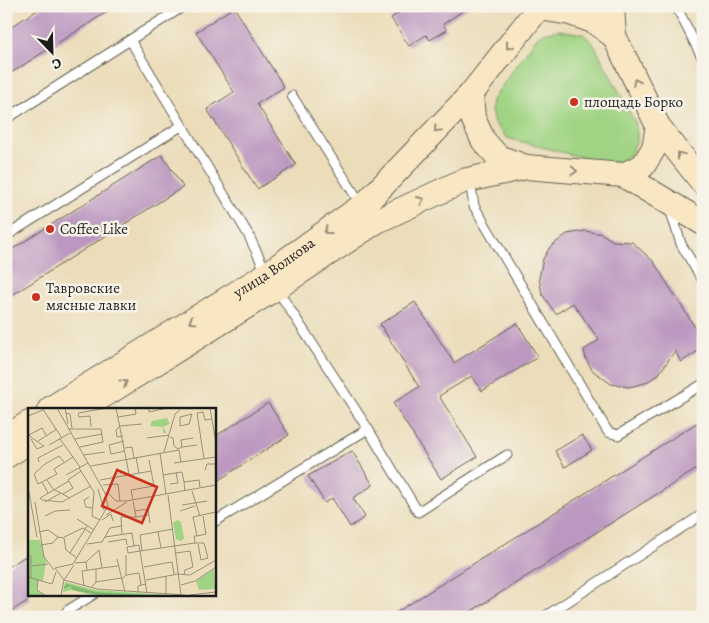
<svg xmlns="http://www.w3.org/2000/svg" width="709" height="623" font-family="Alegreya,serif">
	<rect width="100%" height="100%" fill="#f7f3e8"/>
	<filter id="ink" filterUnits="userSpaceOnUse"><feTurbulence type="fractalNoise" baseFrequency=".02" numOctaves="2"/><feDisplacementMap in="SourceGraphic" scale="10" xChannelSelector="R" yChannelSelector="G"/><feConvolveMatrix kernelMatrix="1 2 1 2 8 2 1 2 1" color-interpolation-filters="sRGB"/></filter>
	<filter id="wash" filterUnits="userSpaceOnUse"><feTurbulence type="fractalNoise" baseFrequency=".0096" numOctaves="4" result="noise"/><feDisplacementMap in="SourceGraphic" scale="20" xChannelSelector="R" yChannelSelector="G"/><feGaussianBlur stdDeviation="1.12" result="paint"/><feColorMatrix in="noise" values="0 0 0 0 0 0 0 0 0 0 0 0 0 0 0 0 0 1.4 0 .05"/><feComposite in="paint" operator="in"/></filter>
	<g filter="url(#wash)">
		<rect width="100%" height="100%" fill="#ebddba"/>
		<path fill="#a0d484" stroke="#5e7850" d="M559,30L583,34L593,43L635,122L637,131V140L631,153L621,161L607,164L507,138L494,123L491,110L492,100L537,37L543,33Z"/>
		<g id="blocks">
			<g fill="#bb98c0">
				<path d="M44,6H116L6,76V30Z"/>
				<path d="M409,6H470L443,24L447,30L430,40L426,35L409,46L391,18Z"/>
				<path d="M234,7L284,87L257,104L296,165L257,189L207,109L234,92L196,32Z"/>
				<path d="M162,155L183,187L6,299V253Z"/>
				<path d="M585,231L602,234L613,241L632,242L653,261L703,340V348L681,362L675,351L658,375L645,383L629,387L611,384L592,370L586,359L584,350L599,340L573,303L556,314L542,294L539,278L543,259L550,247L567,234Z"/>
				<path d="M415,302L454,363L517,323L538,357L482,391L472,376L439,396L477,457L441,479L393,403L419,387L380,324Z"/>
				<path d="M268,403L289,435L214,483V437Z"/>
				<path d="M703,419V465L462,617H389Z"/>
				<path d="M582,435L592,450L565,467L555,451Z"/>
				<path d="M352,451L373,485L353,498L365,517L350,527L332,498L325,503L308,476Z"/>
				<path d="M29,554V600L6,614V568Z"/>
			</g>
		</g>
	</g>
	<g filter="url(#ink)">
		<use href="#blocks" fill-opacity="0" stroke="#646053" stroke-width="1"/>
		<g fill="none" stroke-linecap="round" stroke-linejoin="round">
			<g stroke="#646053" stroke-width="11">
				<g id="service">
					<path d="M676,6L703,59"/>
					<path d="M130,40L184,6"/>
					<path d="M292,96L362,206"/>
					<path d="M6,119L130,40L248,234L267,274"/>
					<path d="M470,181L474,206L608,432L618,435L703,384"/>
					<path d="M670,209L681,244L703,281"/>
					<path d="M6,236L181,126"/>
					<path d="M368,429L418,512L507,455"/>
					<path d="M214,522L368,429L276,288"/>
					<path d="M63,617L67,611L94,594"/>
					<path d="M544,617L703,514"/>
				</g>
			</g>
			<g stroke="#646053" stroke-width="26">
				<g id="secondary">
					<path d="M612,6L614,36"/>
					<path d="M539,8L570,13L593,21L614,36L658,126L703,183"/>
					<path d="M471,94L473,118L483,140L498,157L526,167L623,175L643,166L654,148L658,126"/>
					<path d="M623,175L703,223"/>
					<path id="s1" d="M50,409L267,274L366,203L471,94L540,6"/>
					<path d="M82,409L276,288L377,221L463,181L526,167"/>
					<path d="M6,437L29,423"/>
					<path d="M6,456L29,442"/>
				</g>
			</g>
			<use href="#service" stroke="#fff" stroke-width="9"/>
			<use href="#secondary" stroke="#f9e7c3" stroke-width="24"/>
		</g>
		<defs><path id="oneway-chevron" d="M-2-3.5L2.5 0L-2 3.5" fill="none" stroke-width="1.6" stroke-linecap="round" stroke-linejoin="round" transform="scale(1.25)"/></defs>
		<g stroke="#968c78">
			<use href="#oneway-chevron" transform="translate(509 46) rotate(128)"/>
			<use href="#oneway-chevron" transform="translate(636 82) rotate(-116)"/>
			<use href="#oneway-chevron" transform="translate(437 129) rotate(134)"/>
			<use href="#oneway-chevron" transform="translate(680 155) rotate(-127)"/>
			<use href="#oneway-chevron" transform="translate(574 171) rotate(4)"/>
			<use href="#oneway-chevron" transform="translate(421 200) rotate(-24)"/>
			<use href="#oneway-chevron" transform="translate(327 231) rotate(144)"/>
			<use href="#oneway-chevron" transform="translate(192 321) rotate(148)"/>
			<use href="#oneway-chevron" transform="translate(124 383) rotate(-32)"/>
		</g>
	</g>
	<g fill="#c8321e" stroke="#f7f3e8" stroke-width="2">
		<circle cx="574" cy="102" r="5"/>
		<circle cx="50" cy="229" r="5"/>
		<circle cx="36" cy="297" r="5"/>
	</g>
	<g text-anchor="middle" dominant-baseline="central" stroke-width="5" stroke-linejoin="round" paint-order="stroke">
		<g font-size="15" fill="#1c1c1c" stroke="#f7f3e8" text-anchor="start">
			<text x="584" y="102">площадь Борко</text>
			<text x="60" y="229">Coffee Like</text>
			<text x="46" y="288">Тавровские<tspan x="46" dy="17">мясные лавки</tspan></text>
		</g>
		<g font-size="15" fill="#1c1c1c" stroke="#f7f3e8">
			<text stroke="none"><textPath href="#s1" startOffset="265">улица Волкова</textPath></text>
		</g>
	</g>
	<g transform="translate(28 408)">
		<rect width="188" height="188" fill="#ebddba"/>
		<path d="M139,10L142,16L135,19L139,25H135V19L122,18L124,13ZM149,112L153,114L156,130L153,133L148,131L145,115ZM0,132H12L18,154L15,173L11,172L8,182L17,187H0ZM186,161L187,181L171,182L168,173ZM37,174L67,182L142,187H63L44,182L35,184Z" fill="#a0d484"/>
		<path d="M38,176L67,184L116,187H70L45,182L42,178L35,181Z" fill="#80b672"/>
		<path fill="none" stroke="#98907b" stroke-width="1" d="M14,0L34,30M29,0L77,85L80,98L45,156L27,160L36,172M37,0L40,16M88,0L101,66M121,0V4L139,0M182,0L188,35M38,5L42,6L44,20M50,5L80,0M50,6L51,9L62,8L63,19M164,6L161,16L152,18V9ZM0,8L15,2M90,9L108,6L107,0M41,21H73L75,34L52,39M95,28L89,29L88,22L92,18L114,16M142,29L145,30L146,38L150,41M4,30L1,27L14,20L18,27M119,30L141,27M3,31L9,41L16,38L4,30M32,31L52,59M47,31L74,26M10,33L29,21M96,33L81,37L83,46L97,43M21,37L42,25M154,39L169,37M97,40L104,39L106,50M150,41L154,39L153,32L165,30M136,44L147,6L152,2M132,45L138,86M56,47L77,44M108,49L111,65M176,51L169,5L175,4L177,12L184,11M11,54L10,50L35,37M146,55L188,49M17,56L31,48L36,54M63,58L151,42L153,54M51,60L66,84L64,108L72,112M177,62L179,56H188M38,67L60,55M135,67L154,64L156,74M19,72L25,81L42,90M72,72L123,63M41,73L12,90L14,92L34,94L63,78M14,74L10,76L6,66L17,56M142,76L150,75L148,64M75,77L90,76L92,93M0,79L9,129M70,81L76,102M157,83L156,74L171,72L172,79M164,83L172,108M20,85L14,74L29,66L26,61L45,49M80,85L88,93H98L188,77M35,86L45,80L40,72L53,63M140,87L153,187M61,89L56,92L58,99L64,100M105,92L103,82L126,78L121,52M105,93L108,109L121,107M7,94L16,149L26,162M17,94L33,85M154,97L179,93M107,103L120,101L122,115M152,103L167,98M78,107L99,94M17,108L27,103L42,102M175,108L178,126L169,128L165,109L188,104M49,111L66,122M74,112L83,106L85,113M11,124L20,122L30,129M130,124L133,140M94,126L93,109H108M169,128H166L167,135H176L180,150L173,152L170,136M36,129L55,120L63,125M77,129L104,125L106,138L111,137L112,143M80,134L98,131L99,137M59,136L74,134L82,120L93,118M13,137L25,135L30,129L36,130L38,142L49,150M106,138L99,139L100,145L112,143M114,143L112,127L145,121M42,145L59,118M148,145L162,143L165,159L157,162L156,167M0,148H3V170M89,151L97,184M47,155L58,154L59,162M4,158L20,156M116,159L144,154L146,166M74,160L90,158M98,167V147M0,169L24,176L28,164M94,171L98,167L111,165L113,177M10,172L9,182L17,187M36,172L69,181L157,187M118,172L150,166L162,167L188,152M68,174L93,170M153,177L167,173L188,159M56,178L54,163L74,160L71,142L58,154M63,180L68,174V161M110,185V178L118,176M119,185L112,143L167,135M138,186V168M33,187L36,172L46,157M162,187L188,184"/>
		<path fill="#c8321e" fill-opacity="0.15" stroke="#c8321e" stroke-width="2.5" d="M89,62L129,79L114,115L74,98Z"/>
		<rect width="188" height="188" fill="none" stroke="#1c1c1c" stroke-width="2.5"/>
	</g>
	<rect width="709" height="623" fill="none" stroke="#f7f3e8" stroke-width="25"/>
	<g transform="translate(52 52) rotate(157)" stroke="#f7f3e8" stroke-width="4" paint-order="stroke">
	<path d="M0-4L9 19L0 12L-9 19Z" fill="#1c1c1c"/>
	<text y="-8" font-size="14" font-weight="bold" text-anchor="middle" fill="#1c1c1c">С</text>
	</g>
</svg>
